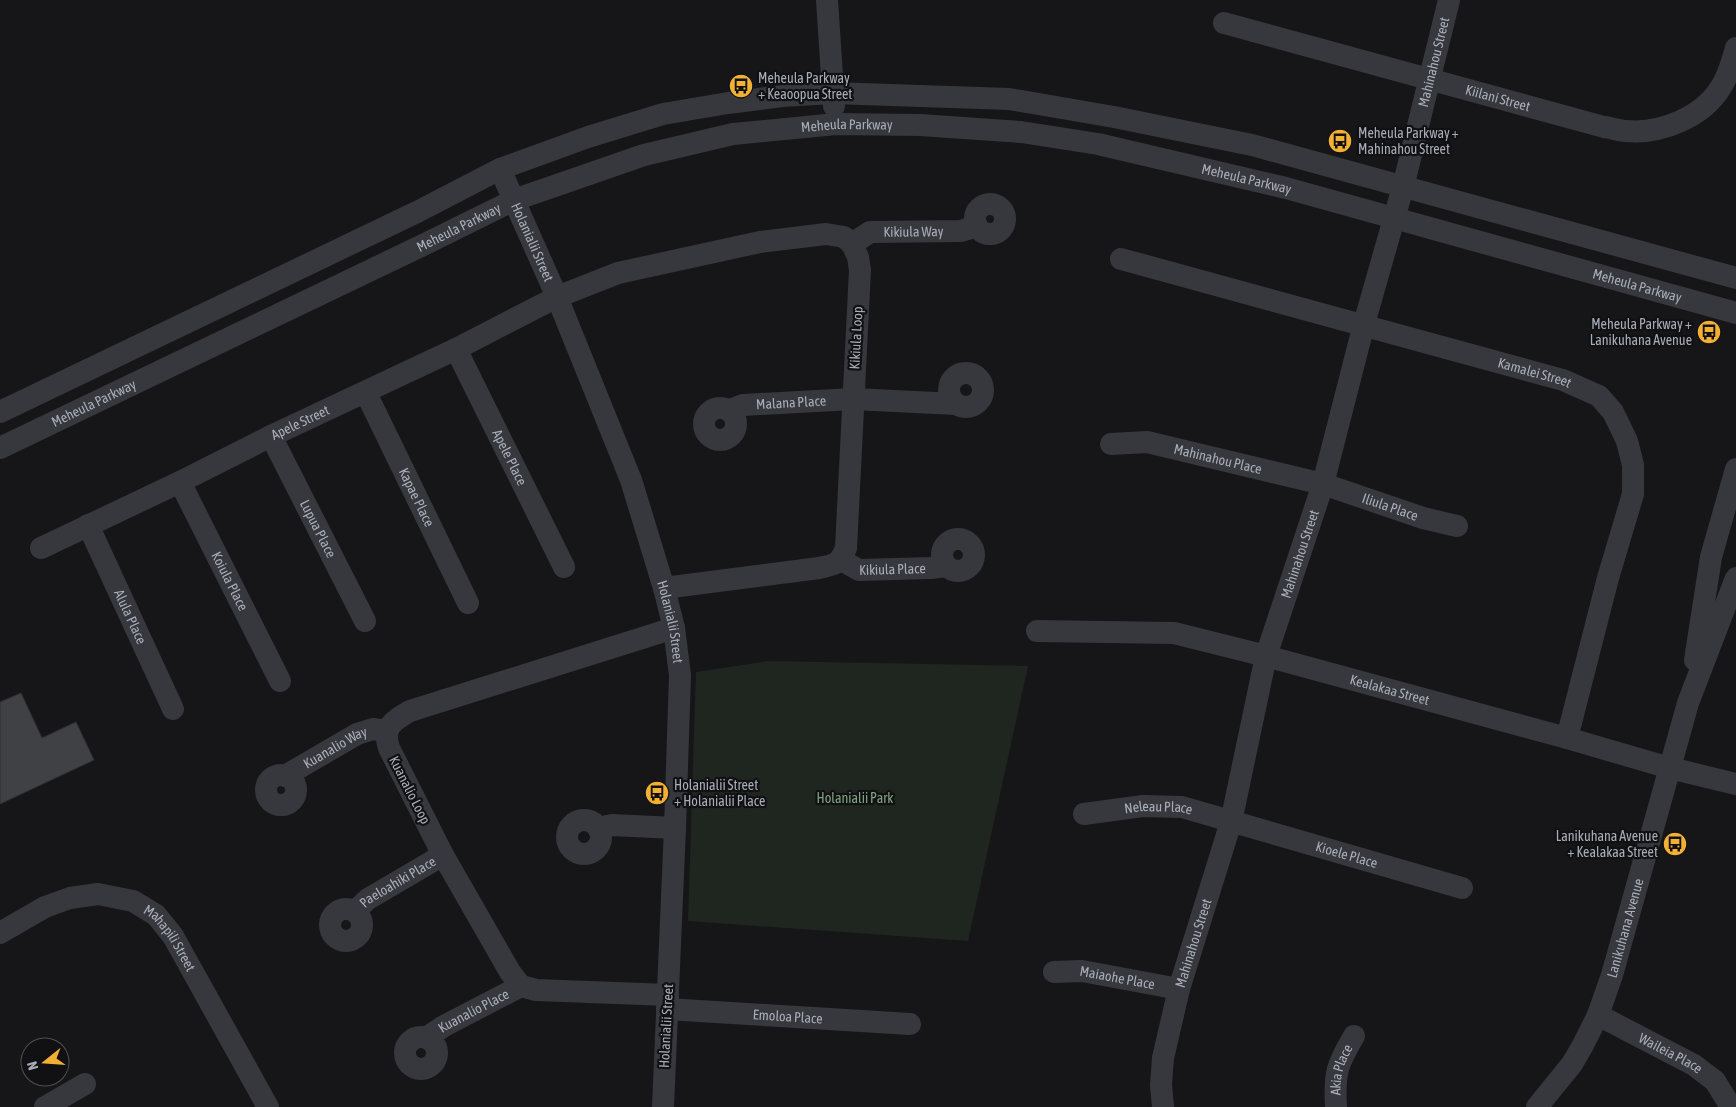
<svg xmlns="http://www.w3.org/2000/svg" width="1736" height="1107" font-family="'Asap Condensed',sans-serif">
	<rect width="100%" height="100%" fill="#161618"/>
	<path fill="#1e261f" d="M769,661L1028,666L968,941L688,921L696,672Z"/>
	<path fill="#404145" stroke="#303034" d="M21,693L42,738L76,722L94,760L0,804V702Z"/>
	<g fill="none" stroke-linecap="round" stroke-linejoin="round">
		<g stroke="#37383d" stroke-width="22">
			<path d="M827,0L834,106"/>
			<path id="s1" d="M1224,23L1604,127C1612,128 1620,131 1627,131C1661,134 1703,117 1721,87C1729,75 1732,61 1736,48"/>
			<path id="s2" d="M500,169L557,297L631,480L664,588L674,628L680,675L675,828L663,1107"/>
			<circle cx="990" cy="219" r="15"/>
			<path id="s3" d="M852,244L870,232L961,231L977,226"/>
			<path id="s4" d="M1121,259L1563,380L1599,396L1613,412L1627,441L1633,465V494L1608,578L1567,738"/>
			<path id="s5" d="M456,349L564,567"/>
			<circle cx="966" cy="390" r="17"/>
			<path id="s6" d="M366,393L468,603"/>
			<circle cx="720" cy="424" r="16"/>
			<path id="s7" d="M730,410L743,405L853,399L956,404"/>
			<path d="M0,412L417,212L500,169L588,137L663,114L728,103L782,96L832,93L1009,99L1114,117L1252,145L1736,278"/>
			<path id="s8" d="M271,436L365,621"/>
			<path id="s9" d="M1111,444L1147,442L1323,484L1423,518L1457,526"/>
			<path id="s10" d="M0,448L421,246L514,200L644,155L733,134L836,124L920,125L1021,132L1098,144L1286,188L1736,313"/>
			<path id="s11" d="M180,482L280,681"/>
			<path id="s12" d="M88,525L173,709"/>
			<circle cx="958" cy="555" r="16"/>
			<path id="s13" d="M41,548L180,482L271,436L456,349L557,297L618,273L760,242L826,234L844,237L852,244L858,257L860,270L846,548C839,565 836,564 819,568L664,588"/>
			<path id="s14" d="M841,560L859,570L931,568L946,566"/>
			<path id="s15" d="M1037,631L1174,633L1266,656L1567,738L1670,768L1736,784"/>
			<path d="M1695,660L1711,557L1736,469"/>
			<circle cx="281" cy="790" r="15"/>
			<path id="s16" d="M285,776L357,734L373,729L387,731"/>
			<path id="s17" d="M1084,814L1143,806L1182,807L1462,888"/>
			<circle cx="584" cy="837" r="17"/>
			<path d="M598,828L612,825L675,828"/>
			<circle cx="346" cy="925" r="16"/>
			<path id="s18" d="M355,911L368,899L443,855"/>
			<path id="s19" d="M0,933L45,907L70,898L98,894L133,901L156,915L173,936L268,1107"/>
			<path id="s20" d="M1054,972L1082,971L1179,989"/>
			<path d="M668,995L536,990L521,986L510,972L443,855L389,748C382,727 393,721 410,711L674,628"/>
			<path id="s21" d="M667,1009L910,1024"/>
			<path id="s22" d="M1598,1015L1694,1065L1715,1081L1731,1107"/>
			<circle cx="421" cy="1053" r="16"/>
			<path id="s23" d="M426,1038L444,1026L521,986"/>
			<path d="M45,1107L85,1084"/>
			<path id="s24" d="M1163,1107L1161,1085L1163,1058L1179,989L1231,822L1266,656L1323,484L1364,324L1403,187L1449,0"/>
			<path id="s25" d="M1336,1107C1334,1073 1337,1065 1354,1036"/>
			<path id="s26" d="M1537,1107L1572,1064L1583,1045L1598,1015L1612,975L1688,703L1736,578"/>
		</g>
	</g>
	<defs>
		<g id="bus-disc" transform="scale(1.25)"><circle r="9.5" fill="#f2b134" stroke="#111113"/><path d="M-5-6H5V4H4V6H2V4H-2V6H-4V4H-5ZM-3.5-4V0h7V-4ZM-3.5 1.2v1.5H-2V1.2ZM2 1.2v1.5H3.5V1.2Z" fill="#111"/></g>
	</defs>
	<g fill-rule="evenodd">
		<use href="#bus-disc" x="741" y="86"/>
		<use href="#bus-disc" x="1340" y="141"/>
		<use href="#bus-disc" x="1709" y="332"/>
		<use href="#bus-disc" x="657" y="793"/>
		<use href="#bus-disc" x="1675" y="844"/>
	</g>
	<g text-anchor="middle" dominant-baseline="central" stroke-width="4.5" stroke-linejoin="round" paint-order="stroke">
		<g font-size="14" fill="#a8adb8" stroke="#111113">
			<text stroke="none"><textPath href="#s24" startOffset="1082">Mahinahou Street</textPath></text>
			<text stroke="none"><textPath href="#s1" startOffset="284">Kiilani Street</textPath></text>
			<text stroke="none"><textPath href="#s10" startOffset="914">Meheula Parkway</textPath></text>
			<text stroke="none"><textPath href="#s10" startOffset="1319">Meheula Parkway</textPath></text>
			<text stroke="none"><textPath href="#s10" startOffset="509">Meheula Parkway</textPath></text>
			<text stroke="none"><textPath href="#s3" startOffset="65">Kikiula Way</textPath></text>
			<text stroke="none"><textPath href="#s2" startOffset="80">Holanialii Street</textPath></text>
			<text stroke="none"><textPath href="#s10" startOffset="1724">Meheula Parkway</textPath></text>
			<text transform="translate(856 338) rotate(-87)">Kikiula Loop</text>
			<text stroke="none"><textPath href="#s4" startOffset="429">Kamalei Street</textPath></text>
			<text stroke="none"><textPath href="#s7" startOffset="62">Malana Place</textPath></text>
			<text stroke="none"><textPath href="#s10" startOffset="104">Meheula Parkway</textPath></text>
			<text stroke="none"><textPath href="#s13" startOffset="288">Apele Street</textPath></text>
			<text stroke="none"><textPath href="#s5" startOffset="121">Apele Place</textPath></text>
			<text stroke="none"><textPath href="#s9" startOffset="109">Mahinahou Place</textPath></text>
			<text stroke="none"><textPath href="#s6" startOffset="116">Kapae Place</textPath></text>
			<text stroke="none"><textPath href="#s9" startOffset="288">Iliula Place</textPath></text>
			<text stroke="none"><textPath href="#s8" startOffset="104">Lupua Place</textPath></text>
			<text stroke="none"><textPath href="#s24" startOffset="572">Mahinahou Street</textPath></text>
			<text stroke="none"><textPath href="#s14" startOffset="54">Kikiula Place</textPath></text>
			<text stroke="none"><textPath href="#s11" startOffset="111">Koiula Place</textPath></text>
			<text stroke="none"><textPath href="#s12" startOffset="101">Alula Place</textPath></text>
			<text stroke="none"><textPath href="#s2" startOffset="485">Holanialii Street</textPath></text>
			<text stroke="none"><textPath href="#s15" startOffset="360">Kealakaa Street</textPath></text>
			<text stroke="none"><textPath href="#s16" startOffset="58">Kuanalio Way</textPath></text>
			<text transform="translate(410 790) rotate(63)">Kuanalio Loop</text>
			<text stroke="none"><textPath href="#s17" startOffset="75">Neleau Place</textPath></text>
			<text stroke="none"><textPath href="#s17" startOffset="270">Kioele Place</textPath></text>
			<text stroke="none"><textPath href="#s18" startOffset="52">Paeloahiki Place</textPath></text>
			<text stroke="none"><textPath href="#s26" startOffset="202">Lanikuhana Avenue</textPath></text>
			<text stroke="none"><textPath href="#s19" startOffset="196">Mahapili Street</textPath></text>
			<text stroke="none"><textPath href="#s24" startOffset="168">Mahinahou Street</textPath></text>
			<text stroke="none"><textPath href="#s20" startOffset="64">Maiaohe Place</textPath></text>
			<text stroke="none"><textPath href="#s23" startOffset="55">Kuanalio Place</textPath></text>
			<text stroke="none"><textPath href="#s21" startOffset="121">Emoloa Place</textPath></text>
			<text transform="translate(666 1026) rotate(-87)">Holanialii Street</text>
			<text stroke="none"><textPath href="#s22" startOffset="82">Waileia Place</textPath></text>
			<text stroke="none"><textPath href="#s25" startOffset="38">Akia Place</textPath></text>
		</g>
		<g font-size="14" fill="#a8adb8" stroke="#111113" text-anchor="start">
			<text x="758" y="78">Meheula Parkway<tspan x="758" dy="16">+ Keaoopua Street</tspan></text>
			<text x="1358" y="133">Meheula Parkway +<tspan x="1358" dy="16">Mahinahou Street</tspan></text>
			<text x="1692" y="324" text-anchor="end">Meheula Parkway +<tspan x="1692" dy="16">Lanikuhana Avenue</tspan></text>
			<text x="674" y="785">Holanialii Street<tspan x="674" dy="16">+ Holanialii Place</tspan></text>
			<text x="1658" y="836" text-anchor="end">Lanikuhana Avenue<tspan x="1658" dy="16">+ Kealakaa Street</tspan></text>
		</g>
		<g font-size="14" fill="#7fa381" stroke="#111113">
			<text x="855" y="798">Holanialii Park</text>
		</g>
	</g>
	<g transform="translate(45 1062) rotate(253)"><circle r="24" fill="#111113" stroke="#4d4f55"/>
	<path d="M0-4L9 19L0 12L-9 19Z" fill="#f2b134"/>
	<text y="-8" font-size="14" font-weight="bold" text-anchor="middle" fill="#a8adb8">N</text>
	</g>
</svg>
